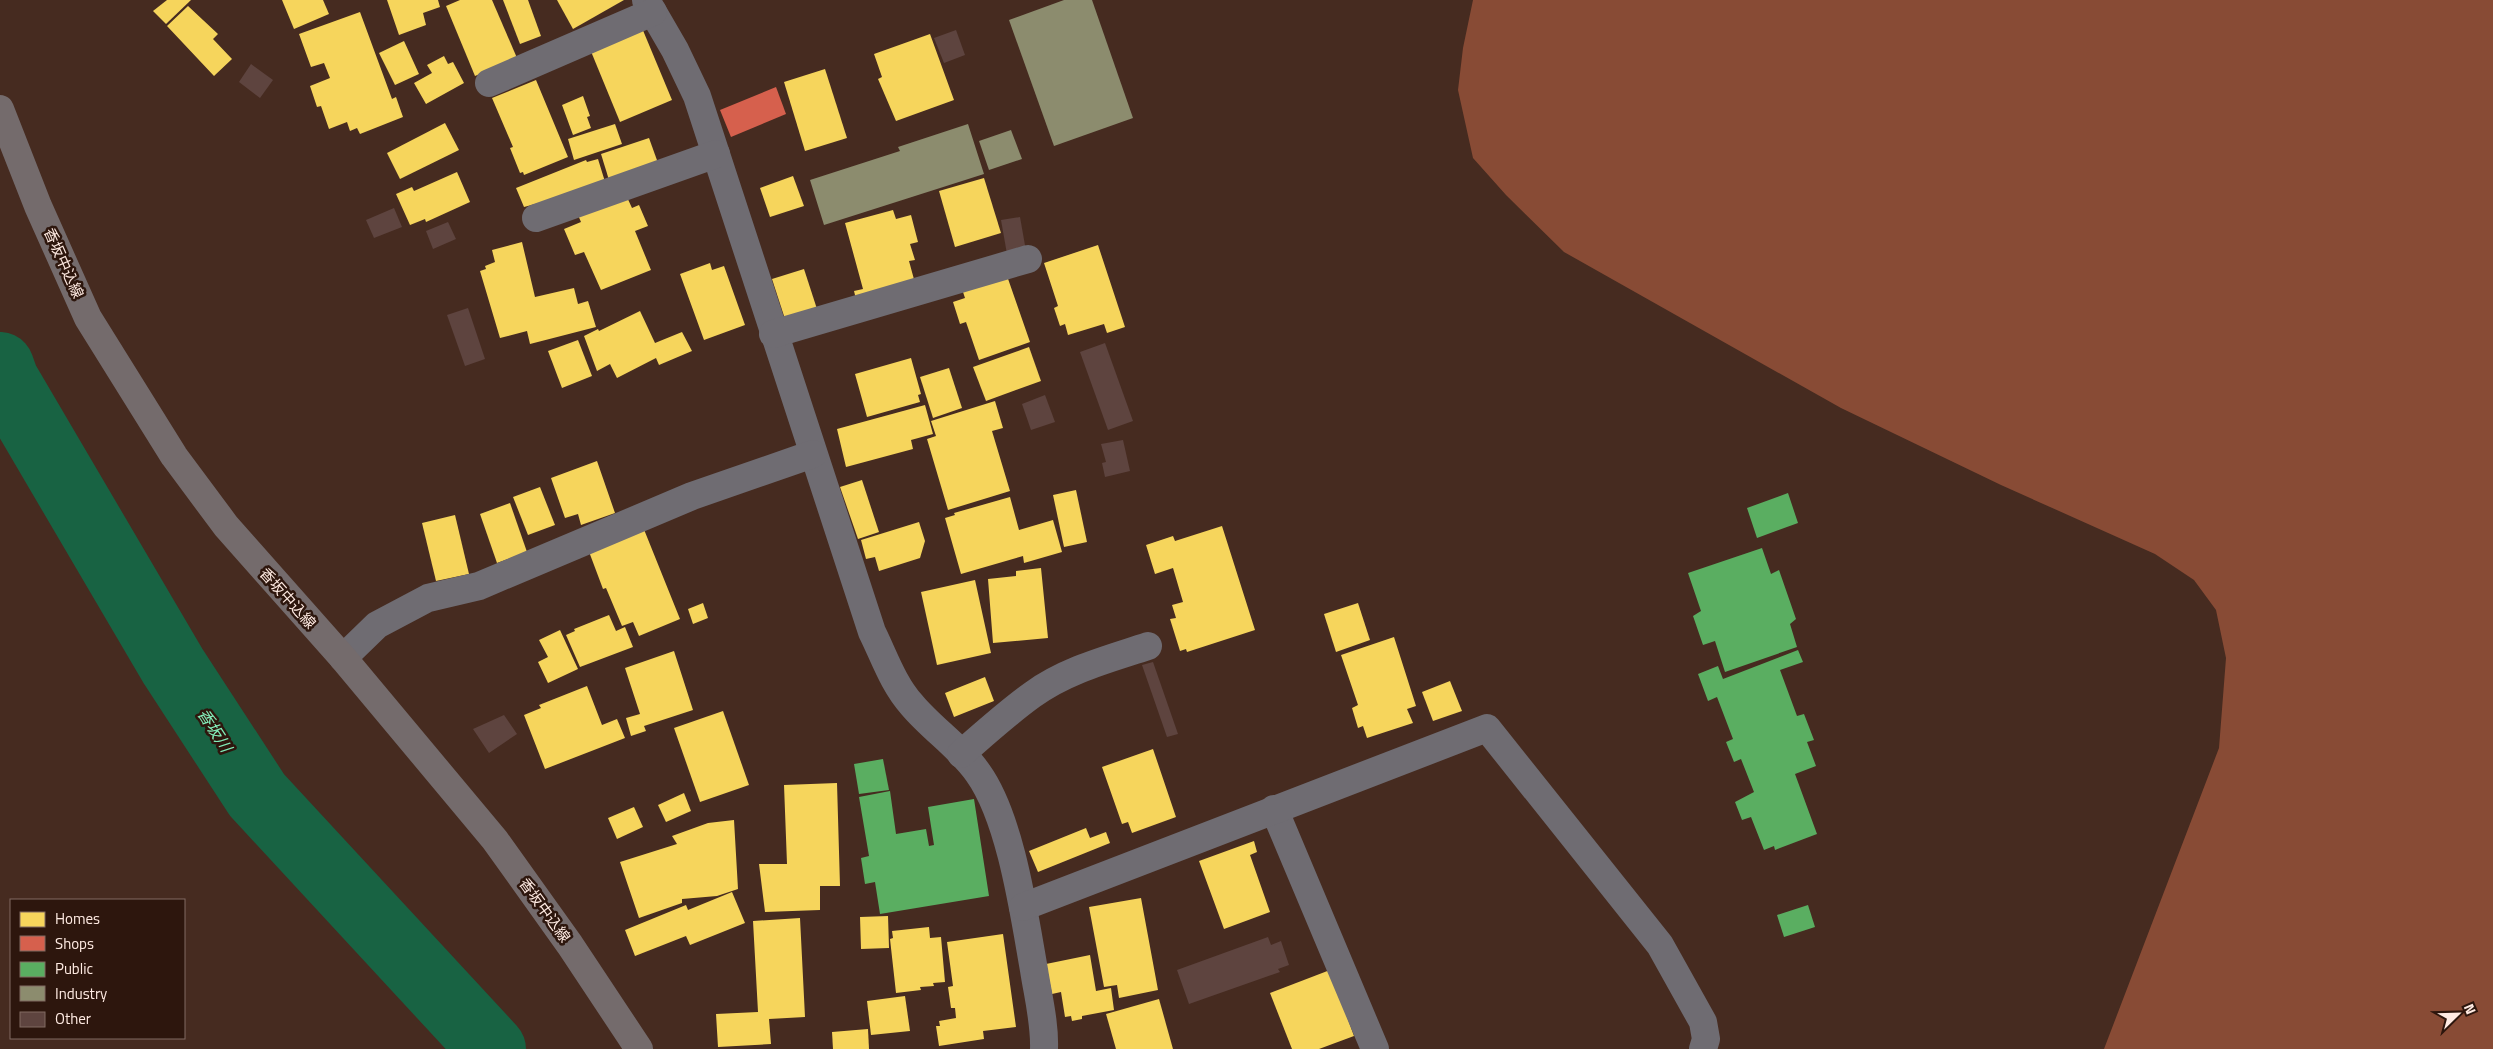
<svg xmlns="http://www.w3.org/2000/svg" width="2493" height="1049" font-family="'Titillium Web','Noto Sans JP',sans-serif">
	<rect width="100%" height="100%" fill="#462b20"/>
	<path fill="#884b35" d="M1473,0H2493V1049H2104L2219,748L2226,658L2216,610L2194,580L2155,554L2001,485L1841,408L1564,252L1506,195L1473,158L1458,90L1463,48Z"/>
	<g fill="#f6d55c">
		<path d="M167,0H191L166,24L153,11Z"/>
		<path d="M282,0H323L329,14L294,29Z"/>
		<path d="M387,0H438L440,7L423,13L426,25L399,35Z"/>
		<path d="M460,0H492L517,58L475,76L446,6Z"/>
		<path d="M503,0H528L541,36L520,44Z"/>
		<path d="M557,0H624L573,29Z"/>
		<path d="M188,6L218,34L213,39L232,59L214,76L167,26Z"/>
		<path d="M360,12L392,99L396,97L403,117L360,134L357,128L350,131L347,122L329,129L321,106L317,107L310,86L330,78L324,63L311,67L299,34Z"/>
		<path d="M642,28L672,100L620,122L590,49Z"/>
		<path d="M930,34L954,100L896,121L878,79L882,77L874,54Z"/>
		<path d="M404,41L419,74L395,85L379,53Z"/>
		<path d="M444,56L448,64L453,62L464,83L426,104L414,83L432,73L427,65Z"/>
		<path d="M825,69L847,138L805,151L784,82Z"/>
		<path d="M536,80L568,157L524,175L523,172L520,173L510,148L513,147L492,98Z"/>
		<path d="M583,96L590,116L587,117L591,128L573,135L562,105Z"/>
		<path d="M445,123L459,150L400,179L387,153Z"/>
		<path d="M615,124L622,144L574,160L568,139Z"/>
		<path d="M649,138L658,163L609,180L601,154Z"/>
		<path d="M598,159L606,185L524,207L516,188L586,160L587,162Z"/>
		<path d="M457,172L470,202L426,222L425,219L410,225L396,194L412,187L414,191Z"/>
		<path d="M793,176L804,206L770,217L760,188Z"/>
		<path d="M984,178L1001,233L955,247L939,191Z"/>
		<path d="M626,195L632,208L639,205L648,226L635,231L651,270L601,290L584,252L575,255L564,229L581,222L578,215Z"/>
		<path d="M893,210L896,219L911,215L918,242L910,244L915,260L909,261L915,283L856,299L854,291L863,289L845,223Z"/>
		<path d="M522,242L535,297L574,288L578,304L588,301L596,327L530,344L527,331L500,338L480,271L486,269L485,266L495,262L492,250Z"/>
		<path d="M1098,245L1125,327L1107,333L1104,324L1068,335L1065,324L1060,326L1054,308L1058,306L1044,263Z"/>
		<path d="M710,263L712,270L724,266L745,325L704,340L680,274Z"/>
		<path d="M804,269L817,309L785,319L772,279Z"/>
		<path d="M1006,273L1030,342L979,360L966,322L960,324L953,302L965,298L962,289Z"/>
		<path d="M640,311L655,343L682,332L692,351L659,365L656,358L617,378L610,364L597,371L584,336L598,329L599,331Z"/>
		<path d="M578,340L592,376L562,388L548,351Z"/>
		<path d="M1029,347L1041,381L986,401L973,367Z"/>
		<path d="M911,358L921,394L918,395L920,402L867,417L855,374Z"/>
		<path d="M949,368L962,408L933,418L920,377Z"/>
		<path d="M995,401L1003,428L992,431L1010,491L948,510L927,439L936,436L931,421Z"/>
		<path d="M925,405L933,434L911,440L913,449L846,467L837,429Z"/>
		<path d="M597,461L615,513L581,525L578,514L565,518L551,478Z"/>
		<path d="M862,480L879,532L858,539L840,487Z"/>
		<path d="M540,487L555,525L528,535L513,497Z"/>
		<path d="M1076,490L1087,542L1064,547L1053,495Z"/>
		<path d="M1010,497L1019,530L1053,520L1062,552L1024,563L1023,556L961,574L945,518L955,515L954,513Z"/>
		<path d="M510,503L527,552L497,563L480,514Z"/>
		<path d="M455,515L469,574L436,581L422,523Z"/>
		<path d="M919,522L925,541L920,558L879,571L875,557L866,559L861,540Z"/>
		<path d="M1222,526L1255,630L1187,652L1186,649L1180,651L1170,619L1176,618L1172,605L1183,602L1173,568L1155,574L1146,545L1173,536L1175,541Z"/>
		<path d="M643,527L680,619L639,636L633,622L622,626L606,588L603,589L588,549Z"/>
		<path d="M1041,568L1048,638L993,643L988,579L1016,576V571Z"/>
		<path d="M975,580L991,653L937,665L921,592Z"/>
		<path d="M703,603L708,618L693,624L688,609Z"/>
		<path d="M1358,603L1370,640L1336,652L1324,614Z"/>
		<path d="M609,615L616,631L625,627L633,647L580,667L566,635L575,631L574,629Z"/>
		<path d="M560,630L578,669L548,683L538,662L548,657L539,640Z"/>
		<path d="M1394,637L1416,706L1407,709L1413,723L1367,738L1363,726L1358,728L1352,708L1358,705L1341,655Z"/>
		<path d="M674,651L693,710L644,726L646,731L631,736L626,718L640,714L625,668Z"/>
		<path d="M985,677L994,701L954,717L945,693Z"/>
		<path d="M1450,681L1462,711L1433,721L1422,692Z"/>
		<path d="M587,686L602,725L617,719L625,738L545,769L524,715L541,708L539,705Z"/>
		<path d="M723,711L749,785L700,802L674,728Z"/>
		<path d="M1153,749L1176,817L1132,833L1128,822L1122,824L1102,767Z"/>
		<path d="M837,783L840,886H820V910L765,912L759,864H787L784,785Z"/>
		<path d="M684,793L691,811L666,822L658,805Z"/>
		<path d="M634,807L643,827L617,839L608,818Z"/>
		<path d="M734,820L738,889L717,896L682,899V903L639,918L620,862L677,844L672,836L708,823Z"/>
		<path d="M1086,828L1090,838L1106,832L1110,843L1038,872L1029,851Z"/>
		<path d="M1254,841L1257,852L1250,855L1270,912L1224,929L1199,861Z"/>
		<path d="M732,892L745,923L690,945L686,936L635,956L625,930L686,905L688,910Z"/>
		<path d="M1141,898L1158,990L1119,998L1117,985L1104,987L1089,907Z"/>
		<path d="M888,916L889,948L861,949L860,917Z"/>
		<path d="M800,918L805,1017L769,1019L771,1044L718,1047L716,1014L758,1012L753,921Z"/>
		<path d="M929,927L930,938L941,937L945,982L933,983L934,986L920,987L921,990L896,993L890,939L893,938L892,931Z"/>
		<path d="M1003,934L1016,1027L983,1031L984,1039L939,1046L936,1026H940L939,1021L956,1018L955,1008H951L948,987L953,986L947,942Z"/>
		<path d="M1090,955L1096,991L1111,988L1114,1010L1082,1016V1019L1072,1021L1071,1016L1065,1017L1061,992L1052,994L1046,964Z"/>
		<path d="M1330,970L1354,1036L1319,1049H1292L1270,993Z"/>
		<path d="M905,996L910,1031L871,1035L867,1001Z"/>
		<path d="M1159,999L1173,1049H1116L1106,1014Z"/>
		<path d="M868,1029L869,1049H833L832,1032Z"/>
	</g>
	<path fill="#d6604d" d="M776,87L786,114L731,137L720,110Z"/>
	<g fill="#5aae61">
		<path d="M1788,493L1798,523L1757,538L1747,508Z"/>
		<path d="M1762,548L1771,574L1779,570L1796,619L1790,624L1797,647L1725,672L1715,641L1703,645L1693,616L1701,611L1688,573Z"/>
		<path d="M1798,650L1803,662L1780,670L1797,716L1804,714L1814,740L1807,742L1816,766L1795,774L1817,834L1775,850L1774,846L1764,850L1751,817L1742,820L1735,802L1754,792L1741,759L1734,762L1726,742L1733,739L1717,697L1708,701L1698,674L1718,666L1723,679Z"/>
		<path d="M883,759L889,790L859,794L854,764Z"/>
		<path d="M890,791L896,834L926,829L929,846L934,845L928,807L974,799L989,896L880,914L875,882L865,884L861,858L869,856L859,797Z"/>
		<path d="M1808,905L1815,927L1784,937L1777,915Z"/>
	</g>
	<g fill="#8c8c6e">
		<path d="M1064,0H1092L1133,118L1054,146L1009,20Z"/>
		<path d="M968,124L984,174L824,225L810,180L900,151L898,147Z"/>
		<path d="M1011,130L1022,159L989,170L979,141Z"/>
	</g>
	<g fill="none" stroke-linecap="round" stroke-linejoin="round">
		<path stroke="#186343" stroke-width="68" d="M0,366L5,380L173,666L257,795L492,1049"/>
	</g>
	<g fill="#5e443f">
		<path d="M956,30L965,55L944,63L934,38Z"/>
		<path d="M251,64L273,80L260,98L239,82Z"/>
		<path d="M394,208L402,227L374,238L366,220Z"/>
		<path d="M1020,217L1026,251L1007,254L1001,220Z"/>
		<path d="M448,222L456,239L433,249L426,231Z"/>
		<path d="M468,308L485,359L465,366L447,315Z"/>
		<path d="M1105,343L1133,421L1108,430L1080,352Z"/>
		<path d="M1045,395L1055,422L1031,430L1022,404Z"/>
		<path d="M1123,440L1130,471L1105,477L1102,463L1106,462L1101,444Z"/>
		<path d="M1153,662L1178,734L1167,737L1142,665Z"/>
		<path d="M504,715L517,734L489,753L473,729Z"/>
		<path d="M1268,937L1271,945L1281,941L1289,965L1278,969L1280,972L1189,1004L1177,970Z"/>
	</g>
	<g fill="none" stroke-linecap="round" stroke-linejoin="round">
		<g stroke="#6f6c72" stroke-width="28">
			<path d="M646,0L675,50L697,96L872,632C884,656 893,684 912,705C932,729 960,747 978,773C1011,819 1024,914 1034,970C1038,996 1045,1023 1044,1049"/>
			<path d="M489,83L653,12"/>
			<path d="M536,218L716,154"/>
			<path d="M773,334L1028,259"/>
			<path d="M343,658L377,625L428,598L479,586L692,496L813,454"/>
			<path d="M961,754C984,734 1007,713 1032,695C1066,670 1109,659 1148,646"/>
			<path d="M1274,809L1375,1049"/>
			<path d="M1023,907L1487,728L1660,945L1703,1022L1706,1039L1703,1049"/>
		</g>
		<path stroke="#746b6c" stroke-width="28" d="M0,109L38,206L88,318L174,456L226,526L343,658L495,840L570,945L639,1049"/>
	</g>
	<g text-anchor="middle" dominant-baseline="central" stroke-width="5" stroke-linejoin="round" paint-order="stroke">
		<g font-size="15" fill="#ffebe3" stroke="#2d160d">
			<text transform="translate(64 263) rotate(66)">香坂中込線</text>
			<text transform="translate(288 598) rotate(48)">香坂中込線</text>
			<text transform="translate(545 910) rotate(54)">香坂中込線</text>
		</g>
		<g font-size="16" font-style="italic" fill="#84f0bc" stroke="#2d160d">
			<text transform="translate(215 730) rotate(57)">香坂川</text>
		</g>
	</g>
	<rect x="10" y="899" width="175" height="140" fill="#2d160d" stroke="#816b63"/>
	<rect x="20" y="912" width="25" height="15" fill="#f6d55c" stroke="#816b63"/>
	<text x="55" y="924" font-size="15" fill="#ffebe3">Homes</text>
	<rect x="20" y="936" width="25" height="15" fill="#d6604d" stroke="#816b63"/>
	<text x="55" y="949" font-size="15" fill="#ffebe3">Shops</text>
	<rect x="20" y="962" width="25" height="15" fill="#5aae61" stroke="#816b63"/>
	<text x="55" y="974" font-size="15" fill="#ffebe3">Public</text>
	<rect x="20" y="986" width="25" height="15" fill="#8c8c6e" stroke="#816b63"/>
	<text x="55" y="999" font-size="15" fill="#ffebe3">Industry</text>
	<rect x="20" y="1012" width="25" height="15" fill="#5e443f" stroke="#816b63"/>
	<text x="55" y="1024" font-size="15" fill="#ffebe3">Other</text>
	<g transform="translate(2458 1014) rotate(67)" stroke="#2d160d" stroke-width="4" paint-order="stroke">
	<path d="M0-4L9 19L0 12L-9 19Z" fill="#ffebe3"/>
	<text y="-8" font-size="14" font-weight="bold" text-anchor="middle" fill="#ffebe3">N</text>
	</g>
</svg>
